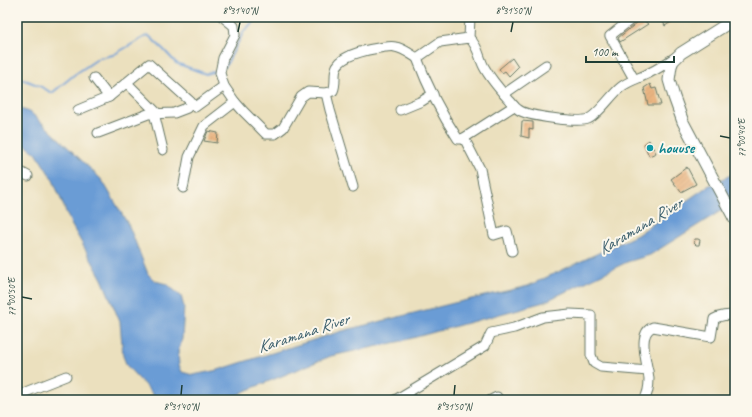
<svg xmlns="http://www.w3.org/2000/svg" width="752" height="417" font-family="Caveat,sans-serif">
	<defs>
		<pattern id="building-hatch" width="6" height="6" patternUnits="userSpaceOnUse"><rect width="6" height="6" fill="#ebb682"/><path d="M-1 1l2-2M0 6l6-6M5 7l2-2" fill="none" stroke="#c99d71"/></pattern>
	</defs>
	<rect width="100%" height="100%" fill="#fbf7ec"/>
	<filter id="ink" filterUnits="userSpaceOnUse"><feTurbulence type="fractalNoise" baseFrequency=".025" numOctaves="2"/><feDisplacementMap in="SourceGraphic" scale="8" xChannelSelector="R" yChannelSelector="G"/><feConvolveMatrix kernelMatrix="1 2 1 2 8 2 1 2 1" color-interpolation-filters="sRGB"/></filter>
	<filter id="wash" filterUnits="userSpaceOnUse"><feTurbulence type="fractalNoise" baseFrequency=".012" numOctaves="4" result="noise"/><feDisplacementMap in="SourceGraphic" scale="16" xChannelSelector="R" yChannelSelector="G"/><feGaussianBlur stdDeviation="0.9" result="paint"/><feColorMatrix in="noise" values="0 0 0 0 0 0 0 0 0 0 0 0 0 0 0 0 0 1.4 0 .05"/><feComposite in="paint" operator="in"/></filter>
	<g filter="url(#wash)">
		<rect width="100%" height="100%" fill="#ebe0be"/>
		<path fill="#6b9cd5" stroke="#456c84" d="M17,108L30,112L50,130L102,180L129,226L148,274L155,281L167,284L181,296L184,307L182,339L178,352L179,365L182,372L193,375L218,370L342,331L454,303L528,286L637,235L708,186L735,173V202L650,255L627,262L544,302L398,342L331,356L245,391L228,400H156L151,392L127,366L123,356L120,322L102,279L71,224L53,180L36,153L17,139Z"/>
		<g fill="none" stroke-linecap="round" stroke-linejoin="round">
			<g stroke="#6b9cd5" stroke-width="2">
				<path d="M225,67L244,31L258,17"/>
				<path d="M17,78C30,81 41,86 52,93L74,75L99,58L113,55L148,35L164,50L176,63L206,74L216,71"/>
			</g>
		</g>
		<g id="blocks">
			<g fill="url(#building-hatch)">
				<path d="M640,17L648,24L620,42L618,38L638,22Z"/>
				<path d="M661,17H669L671,22L665,26Z"/>
				<path d="M512,58L518,67L509,76L505,71L502,73L499,69Z"/>
				<path d="M650,84L652,89L656,88L661,105H648L644,88Z"/>
				<path d="M522,121L533,122V130L529,129V138L521,136Z"/>
				<path d="M208,131L218,133L217,143L204,141Z"/>
				<path d="M649,140L656,153L649,156L644,144Z"/>
				<path d="M687,167L696,184L681,192L671,179Z"/>
				<path d="M695,239H698L700,240L699,245H696L694,243Z"/>
			</g>
		</g>
	</g>
	<g filter="url(#ink)">
		<use href="#blocks" fill-opacity="0" stroke="#667664" stroke-width="1"/>
		<g fill="none" stroke-linecap="round" stroke-linejoin="round">
			<g stroke="#667664" stroke-width="11">
				<g id="minor">
					<path d="M223,17L234,26L235,35L223,58L220,73L224,86L235,102L243,111L266,134H275L283,128L301,97L308,92L326,93L333,91C337,82 333,74 337,66C345,53 371,49 385,47C388,47 392,46 395,47C403,48 410,54 417,58L440,42L469,38C478,45 479,58 484,67C491,80 501,91 510,101C513,104 515,108 519,110C527,116 578,123 588,119C598,115 611,95 621,87C630,80 641,78 651,72C660,68 668,62 677,56"/>
					<path d="M469,38L470,17"/>
					<path d="M417,58C427,85 442,115 458,139H461L464,138L514,106"/>
					<path d="M94,78L109,97"/>
					<path d="M634,79L610,36L634,17"/>
					<path d="M127,83L157,113"/>
					<path d="M326,93L330,110L353,187"/>
					<path d="M504,94L546,65"/>
					<path d="M195,107L224,86"/>
					<path d="M78,110L109,97L149,64L191,102"/>
					<path d="M400,110L422,101L433,94"/>
					<path d="M154,113L163,150"/>
					<path d="M98,133L148,114L174,113L187,108"/>
					<path d="M464,138L480,169L494,235L507,231L512,251"/>
					<path d="M17,170L28,176"/>
					<path d="M183,188L184,184L189,157L204,126L235,102"/>
					<path d="M17,397L28,391L66,376"/>
					<path d="M395,400L485,346L491,333L514,328L543,317L570,314L591,315V355L594,363L601,367L648,371"/>
					<path d="M491,400L497,397"/>
					<path d="M644,400C648,394 649,386 649,379C648,365 636,333 653,327L711,337L714,319C719,316 729,314 735,316"/>
				</g>
			</g>
			<g stroke="#667664" stroke-width="13">
				<path id="major" d="M735,19L681,53L673,61L671,66L669,80L674,97L683,122L735,220"/>
			</g>
			<use href="#minor" stroke="#fff" stroke-width="9"/>
			<use href="#major" stroke="#fff" stroke-width="11"/>
		</g>
	</g>
	<path fill="none" stroke="#1f3d34" stroke-width="1.5" d="M238,32L240,22M511,32L513,22M720,136L730,138M22,297L32,299M181,395L182,385M454,395L455,385"/>
	<circle fill="#0f9aa8" stroke="#fbf7ec" stroke-width="1.5" cx="650" cy="148" r="4"/>
	<g text-anchor="middle" dominant-baseline="central" stroke-width="4" stroke-linejoin="round" paint-order="stroke">
		<g font-size="16" font-weight="bold" fill="#0d838f" stroke="#fbf7ec" text-anchor="start">
			<text x="658" y="148">houuse</text>
		</g>
		<g font-size="17" font-style="italic" fill="#3a5e6c" stroke="#fbf7ec">
			<text transform="translate(640 226) rotate(-31)">Karamana River</text>
			<text transform="translate(303 333) rotate(-18)">Karamana River</text>
		</g>
	</g>
	<rect width="752" height="417" fill="none" stroke="#fbf7ec" stroke-width="44"/>
	<path d="M586 56v6h88v-6" fill="none" stroke="#1f3d34" stroke-width="2"/>
	<text x="592" y="56" font-size="12" fill="#1f3d34" stroke="#fbf7ec" stroke-width="3" paint-order="stroke">100 m</text>
	<rect x="22" y="22" width="708" height="373" fill="none" stroke="#1f3d34" stroke-width="1.5"/>
	<g font-size="10" text-anchor="middle" fill="#1f3d34">
		<text x="240" y="14">8°31'40"N</text>
		<text x="513" y="14">8°31'50"N</text>
		<text transform="translate(741 138) rotate(-90)" y="4">77°00'40"E</text>
		<text transform="translate(11 297) rotate(-90)" y="4">77°00'50"E</text>
		<text x="181" y="410">8°31'40"N</text>
		<text x="454" y="410">8°31'50"N</text>
	</g>
</svg>
